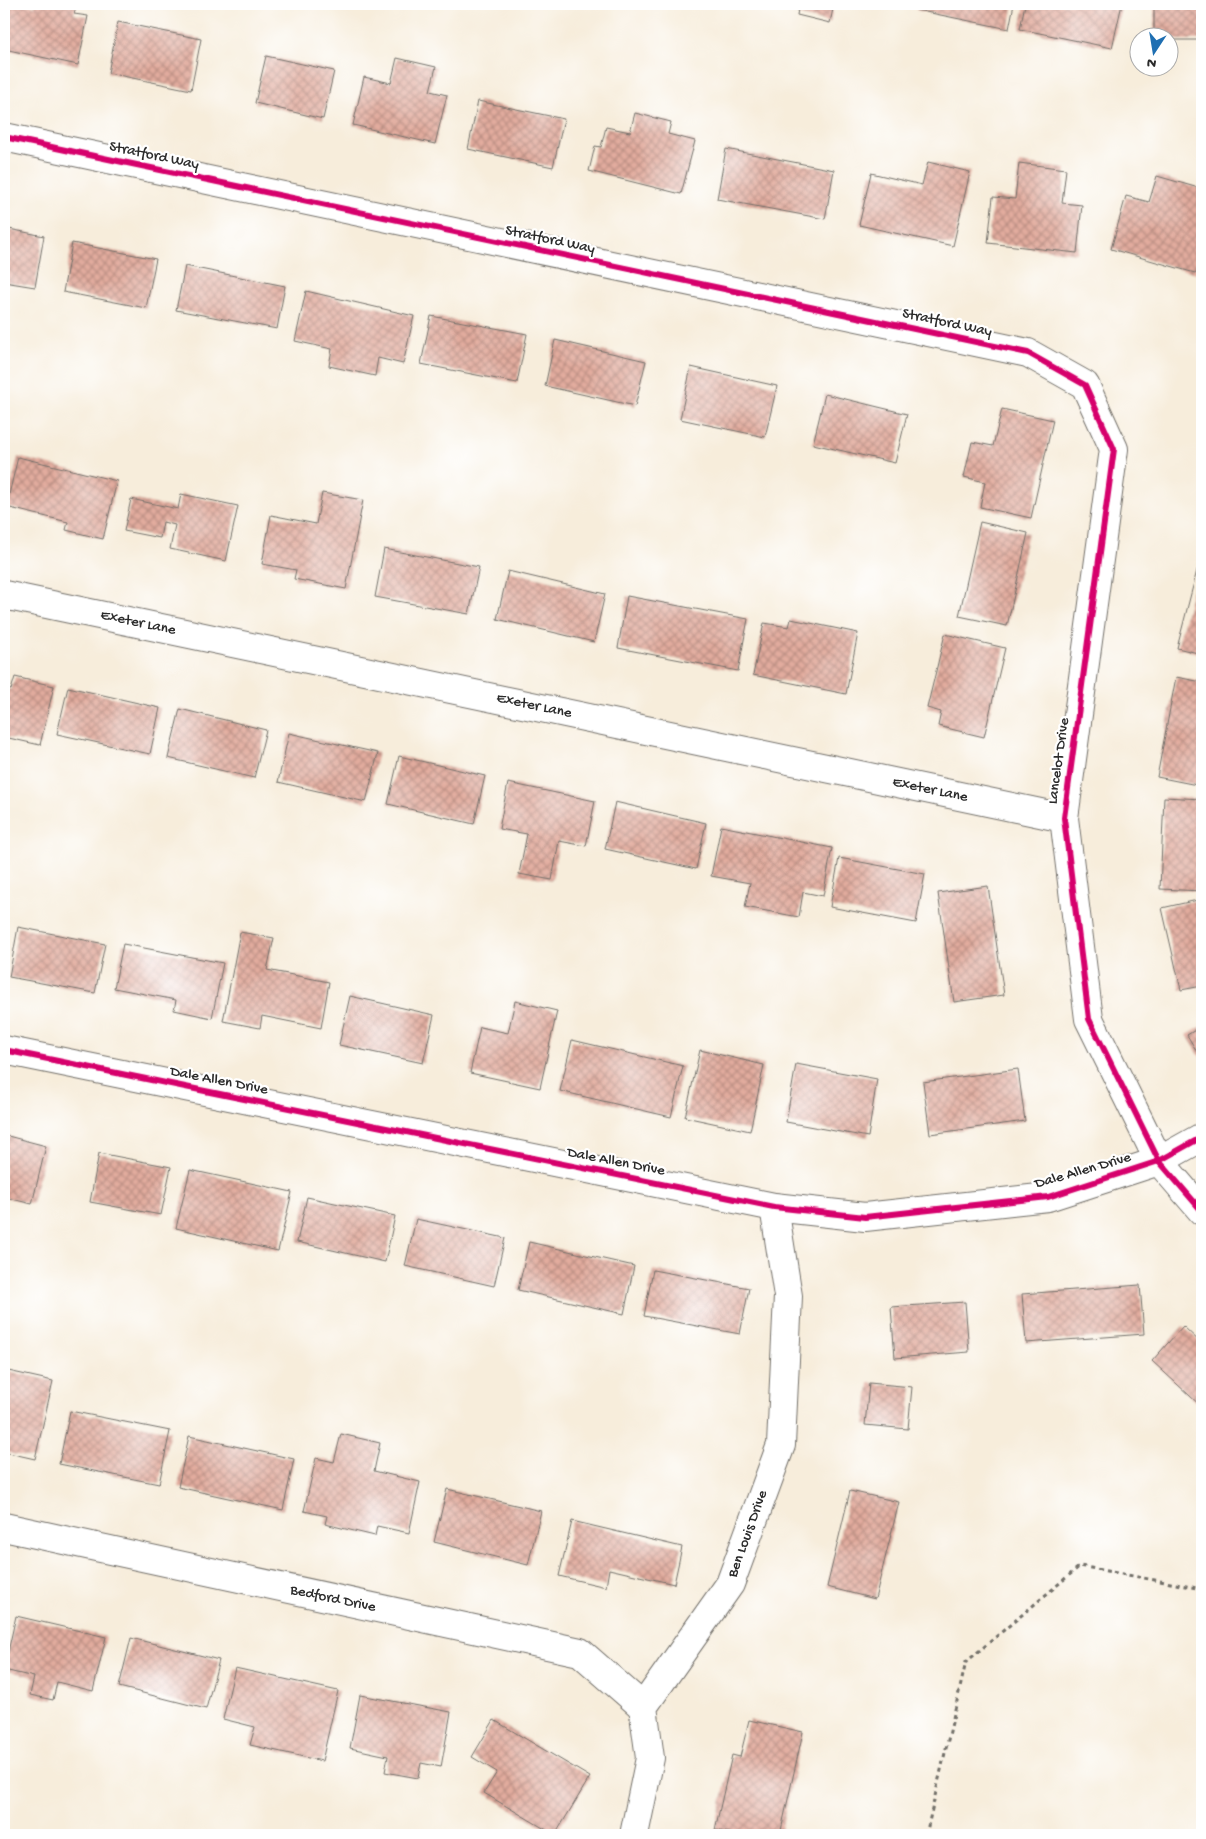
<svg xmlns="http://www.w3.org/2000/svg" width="1206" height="1839" font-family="'Gochi Hand',sans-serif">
	<defs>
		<pattern id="building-cross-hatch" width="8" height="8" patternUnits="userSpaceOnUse" patternTransform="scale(1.25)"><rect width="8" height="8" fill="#e2ac9e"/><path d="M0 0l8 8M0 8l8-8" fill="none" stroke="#b78c81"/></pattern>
	</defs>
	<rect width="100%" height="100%" fill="#fff"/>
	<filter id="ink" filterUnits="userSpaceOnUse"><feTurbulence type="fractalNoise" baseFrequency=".02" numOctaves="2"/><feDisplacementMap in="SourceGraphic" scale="10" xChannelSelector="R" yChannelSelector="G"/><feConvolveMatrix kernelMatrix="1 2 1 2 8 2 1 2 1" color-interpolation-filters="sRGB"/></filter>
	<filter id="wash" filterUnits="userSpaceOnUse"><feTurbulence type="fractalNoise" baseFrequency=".0096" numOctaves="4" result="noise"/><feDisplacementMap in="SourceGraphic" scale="20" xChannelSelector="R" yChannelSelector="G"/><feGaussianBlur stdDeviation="1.12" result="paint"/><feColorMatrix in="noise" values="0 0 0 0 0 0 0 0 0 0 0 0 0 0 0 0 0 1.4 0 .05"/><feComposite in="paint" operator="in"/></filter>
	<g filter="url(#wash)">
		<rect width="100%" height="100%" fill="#f7eddb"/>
		<g id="blocks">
			<g fill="url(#building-cross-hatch)">
				<path d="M4,4H24L35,6V4H77L74,14L88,16L78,65L4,49Z"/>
				<path d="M799,4H834L830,23L797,15Z"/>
				<path d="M917,4H1014L1009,29L916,10Z"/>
				<path d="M1025,4H1122L1112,48L1020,29Z"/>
				<path d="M1154,4H1202V40H1168V38H1154Z"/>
				<path d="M118,22L201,39L191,90L108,73Z"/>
				<path d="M266,56L334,71L323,119L255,103Z"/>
				<path d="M397,58L436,67L430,91L447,95L435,144L353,125L364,77L391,83Z"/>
				<path d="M478,101L564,119L553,167L468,149Z"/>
				<path d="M635,113L671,122L668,134L695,141L681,194L589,171L595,146L601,147L606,127L630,132Z"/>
				<path d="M726,149L834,170L825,219L717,199Z"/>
				<path d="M928,162L970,172L953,246L859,225L871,173L922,185Z"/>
				<path d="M1019,163L1066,169L1062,203L1082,205L1077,253L988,243L993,197L1015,199Z"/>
				<path d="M1157,176L1202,189V275L1111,249L1126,196L1149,202Z"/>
				<path d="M4,228L44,236L35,287L4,282Z"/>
				<path d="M72,243L156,259L146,308L63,292Z"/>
				<path d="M185,266L285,286L277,329L176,310Z"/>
				<path d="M306,291L414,316L403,364L378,358L375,376L329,366L332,349L295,341Z"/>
				<path d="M431,316L527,334L517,383L421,364Z"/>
				<path d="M555,340L646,361L635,406L545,386Z"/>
				<path d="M691,367L777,386L765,437L680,419Z"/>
				<path d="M825,394L907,414L895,463L813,444Z"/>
				<path d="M1002,409L1053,420L1031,518L980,507L985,482L964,477L972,442L993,446Z"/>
				<path d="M18,457L117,481L103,539L66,530L68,522L6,507Z"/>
				<path d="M322,493L363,500L346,589L294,579L296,570L262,564L271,515L316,524Z"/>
				<path d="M181,494L238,506L226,561L170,549L175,525L163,522L160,538L124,531L131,499L178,509Z"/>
				<path d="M980,522L1028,533L1007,626L959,616Z"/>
				<path d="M384,549L479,567L469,614L375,597Z"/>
				<path d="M1202,551V654L1177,648Z"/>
				<path d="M508,571L605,594L594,642L497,619Z"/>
				<path d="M627,596L748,619L738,671L618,648Z"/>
				<path d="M791,619L858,633L846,694L753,675L764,623L789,627Z"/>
				<path d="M945,634L1005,648L984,737L938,726L941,712L927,708Z"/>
				<path d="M15,677L54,686L40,745L4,737V688L11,690Z"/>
				<path d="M1176,677L1202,682V786L1157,777Z"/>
				<path d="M68,687L160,708L150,754L57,734Z"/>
				<path d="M180,709L266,730L254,778L168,758Z"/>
				<path d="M289,733L378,753L366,802L278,782Z"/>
				<path d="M399,756L485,776L474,824L388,804Z"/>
				<path d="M508,783L595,801L586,846L559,841L552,880L519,874L527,834L499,829Z"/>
				<path d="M1164,797L1202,799V891L1160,889Z"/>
				<path d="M615,802L706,823L696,869L605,849Z"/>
				<path d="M721,826L832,848L823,896L803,892L799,917L745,907L750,883L711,876Z"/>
				<path d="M839,858L925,874L916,923L830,907Z"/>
				<path d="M988,886L1004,995L954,1002L938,893Z"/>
				<path d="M1202,899V986L1181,990L1162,908Z"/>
				<path d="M18,927L105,944L95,993L9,977Z"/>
				<path d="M240,932L274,938L267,970L329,982L321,1028L262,1016L260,1028L223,1021Z"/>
				<path d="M123,944L223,963L212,1018L174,1010L176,1000L114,988Z"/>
				<path d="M350,996L434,1015L423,1063L339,1045Z"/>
				<path d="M515,1001L557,1011L540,1088L470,1073L480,1027L508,1033Z"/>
				<path d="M1202,1026V1060L1187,1035Z"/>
				<path d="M572,1040L683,1066L671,1117L560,1091Z"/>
				<path d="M700,1050L764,1065L750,1131L685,1117Z"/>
				<path d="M796,1064L877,1079L868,1137L786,1122Z"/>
				<path d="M1018,1069L1025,1121L930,1134L923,1082Z"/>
				<path d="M4,1135L46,1146L32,1204L4,1197Z"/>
				<path d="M99,1153L171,1167L161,1215L90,1202Z"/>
				<path d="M190,1170L292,1192L278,1251L176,1228Z"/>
				<path d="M307,1197L395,1216L385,1262L297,1242Z"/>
				<path d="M416,1219L505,1238L494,1286L405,1266Z"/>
				<path d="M529,1242L634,1266L624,1314L518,1290Z"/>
				<path d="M653,1270L749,1288L740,1334L644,1316Z"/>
				<path d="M1140,1285L1144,1334L1026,1343L1022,1294Z"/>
				<path d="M965,1302L969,1352L895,1358L891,1307Z"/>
				<path d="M1183,1326L1202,1344V1407L1152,1361Z"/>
				<path d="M4,1370L53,1381L35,1459L4,1452Z"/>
				<path d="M869,1383L912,1387L908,1429L865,1425Z"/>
				<path d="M70,1411L170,1431L159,1484L59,1464Z"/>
				<path d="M341,1434L380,1443L374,1471L420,1482L409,1533L377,1526L375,1536L325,1524L327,1516L304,1511L316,1458L334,1462Z"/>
				<path d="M189,1436L294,1459L283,1510L178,1487Z"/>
				<path d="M447,1489L541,1511L528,1565L434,1542Z"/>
				<path d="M850,1491L899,1502L875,1599L827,1587Z"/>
				<path d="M572,1521L682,1547L674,1584L609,1569L606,1587L559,1576Z"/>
				<path d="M16,1616L106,1637L93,1691L57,1682L53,1700L30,1695L34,1677L4,1670Z"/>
				<path d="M131,1638L219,1660L206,1709L119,1687Z"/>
				<path d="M235,1668L338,1691L322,1761L250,1745L255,1727L223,1719Z"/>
				<path d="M360,1695L451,1712L441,1767L421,1763L418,1778L385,1772L388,1756L350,1748Z"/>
				<path d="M494,1720L590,1777L555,1835L484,1793L497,1772L472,1757Z"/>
				<path d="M749,1720L803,1732L780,1835H738L715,1830L732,1755L740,1757Z"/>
			</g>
		</g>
	</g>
	<g filter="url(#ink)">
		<use href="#blocks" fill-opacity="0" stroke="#726f69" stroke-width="1"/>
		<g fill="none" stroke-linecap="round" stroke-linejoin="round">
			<g stroke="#726f69" stroke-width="30">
				<g id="minor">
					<path d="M4,137L1028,353L1085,385L1114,449L1064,818L1089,1019L1159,1161L1202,1137"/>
					<path d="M4,595L1064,818"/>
					<path d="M4,1050L774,1207L865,1217L1048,1197L1159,1161L1202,1211"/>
					<path d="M4,1527L580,1652L643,1707"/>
					<path d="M634,1835L650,1758L643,1707L730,1584L781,1445L788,1296L774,1207"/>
				</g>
			</g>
			<path stroke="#726f69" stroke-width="3" stroke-dasharray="4 4" stroke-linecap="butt" d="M926,1835L966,1662L1080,1566L1202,1589"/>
			<use href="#minor" stroke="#fff" stroke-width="28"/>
			<g stroke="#fff" stroke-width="9">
				<g id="cycleway">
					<path d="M4,137L1028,353L1085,385L1114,449L1064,818L1089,1019L1159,1161L1202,1137"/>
					<path d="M4,1050L774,1207L865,1217L1048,1197L1159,1161L1202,1211"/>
				</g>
			</g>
			<use href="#cycleway" stroke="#d6006c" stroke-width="6"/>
		</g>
	</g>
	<g text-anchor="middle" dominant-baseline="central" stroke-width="4.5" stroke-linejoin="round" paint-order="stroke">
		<g font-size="15" fill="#2b2b2b" stroke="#fff">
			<text transform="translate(154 156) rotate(12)">Stratford Way</text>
			<text transform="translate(550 240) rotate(12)">Stratford Way</text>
			<text transform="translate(947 323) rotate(12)">Stratford Way</text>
			<text transform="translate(138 623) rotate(12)">Exeter Lane</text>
			<text transform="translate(534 706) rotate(12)">Exeter Lane</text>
			<text transform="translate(1059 761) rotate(-82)">Lancelot Drive</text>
			<text transform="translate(930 790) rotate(12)">Exeter Lane</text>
			<text transform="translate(219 1081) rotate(11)">Dale Allen Drive</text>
			<text transform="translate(616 1162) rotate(11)">Dale Allen Drive</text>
			<text transform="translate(1083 1171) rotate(-16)">Dale Allen Drive</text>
			<text transform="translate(748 1534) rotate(-70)">Ben Louis Drive</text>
			<text transform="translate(333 1599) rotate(12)">Bedford Drive</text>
		</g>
	</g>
	<rect width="1206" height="1839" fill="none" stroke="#fff" stroke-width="20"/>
	<g transform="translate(1154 52) rotate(192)"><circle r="24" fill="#ffffff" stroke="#aaaaaa"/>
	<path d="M0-4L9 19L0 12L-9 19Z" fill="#1f6fb2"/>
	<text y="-8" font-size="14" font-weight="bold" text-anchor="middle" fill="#2b2b2b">N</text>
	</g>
</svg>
